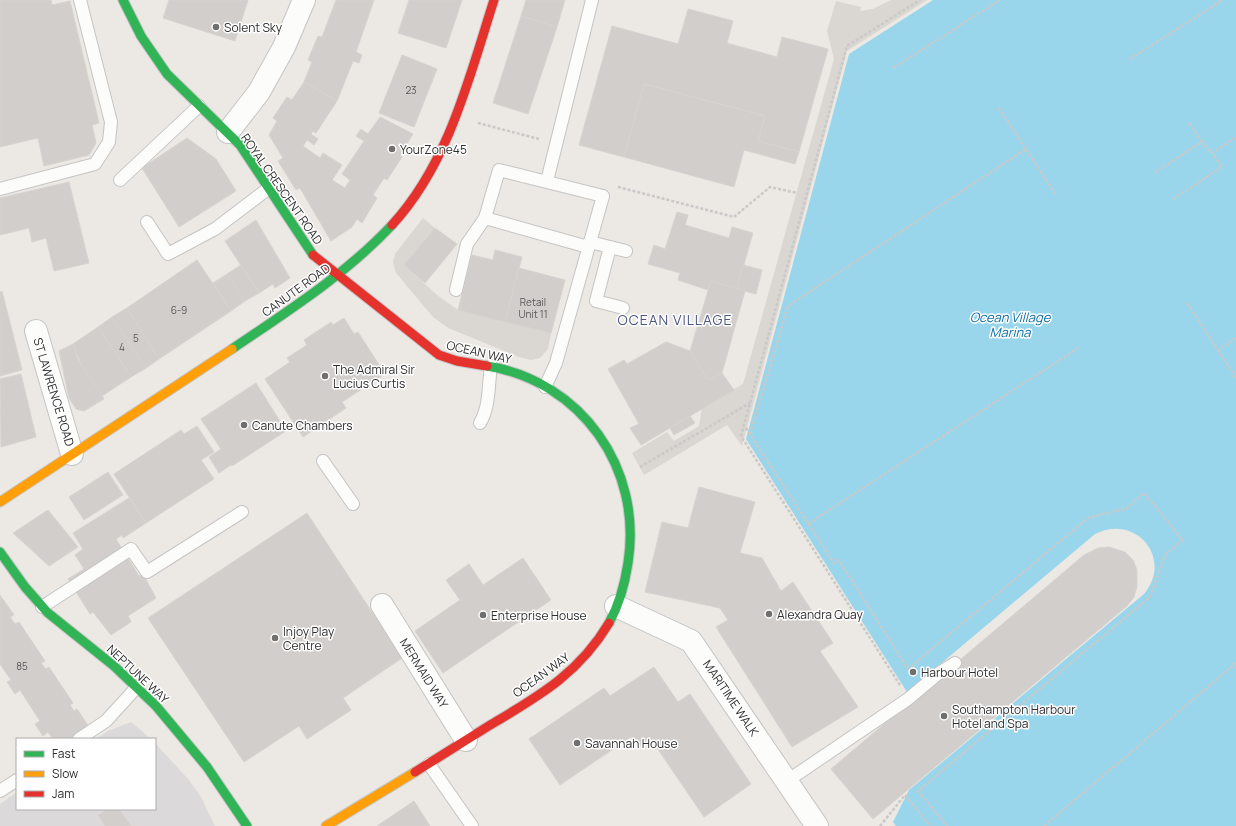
<svg xmlns="http://www.w3.org/2000/svg" width="1236" height="826" font-family="Manrope,sans-serif">
	<rect width="100%" height="100%" fill="#ece8e4"/>
	<g fill="#dcd9db">
		<path d="M131,722L151,739H96L108,731Z"/>
		<path d="M155,743L188,779L201,797L215,826H0V804L17,792V809H155Z"/>
	</g>
	<g fill="#dad6d2">
		<path d="M891,0H927L847,51L742,446L727,425L644,475L632,453L667,432L674,441L699,426L702,408L743,384L834,59L827,31L836,1L861,7L860,11L873,9Z"/>
		<path d="M423,218L435,228L404,265L437,295L458,310L551,333L548,349L540,358L531,360L519,357L448,328L433,317L396,273L393,262L395,254Z"/>
	</g>
	<path fill="#99d6ec" d="M933,0H1236V826H896L893,822L909,790L1144,594C1174,558 1135,513 1095,534L907,692L746,439L849,54Z"/>
	<g fill="#d1cecb" stroke="#d7d4d0">
		<path d="M0,0H51L52,5L70,1L99,123L92,125L96,143L89,155L44,166L38,138L0,147Z"/>
		<path d="M169,0H248L235,41L163,18Z"/>
		<path d="M336,0H374L356,52L362,55L359,63L353,61L337,101L304,82L312,62L308,60L318,36L322,37Z"/>
		<path d="M409,0H462L446,48L398,33Z"/>
		<path d="M526,0H565L557,27L521,16Z"/>
		<path d="M688,9L733,21L727,43L777,57L782,37L828,49L799,152L758,141L765,116L644,84L624,157L579,145L612,26L678,44Z"/>
		<path d="M521,16L557,27L528,114L493,103Z"/>
		<path d="M402,55L437,69L414,127L379,113Z"/>
		<path d="M304,82L337,101L316,133L313,131L311,134L318,139L314,145L307,140L303,146L320,158L323,153L342,165L332,180L345,188L350,180L342,174L364,141L356,136L361,129L368,134L380,117L413,134L400,155L402,157L387,180L384,178L373,195L377,198L362,223L357,219L352,227L331,241L300,188L296,190L278,161L283,158L269,135L277,121L273,118L287,97L292,100Z"/>
		<path d="M644,84L765,116L758,141L799,152L795,164L744,150L734,187L624,157Z"/>
		<path d="M187,138L216,159L236,191L179,227L142,168Z"/>
		<path d="M69,182L89,263L54,271L46,238L32,242L29,228L0,235V198Z"/>
		<path d="M677,212L688,215L685,225L729,238L732,227L753,233L737,289L711,281L708,290L678,280L680,273L648,264L654,245L665,249Z"/>
		<path d="M256,220L290,278L275,288L273,284L259,293L225,241Z"/>
		<path d="M435,228L457,244L425,283L404,265Z"/>
		<path d="M495,250L522,257L505,322L458,310L472,255L493,260Z"/>
		<path d="M197,260L231,311L159,359L127,308Z"/>
		<path d="M241,265L259,293L245,301L227,274Z"/>
		<path d="M743,265L762,270L756,294L737,289Z"/>
		<path d="M519,268L565,280L551,333L505,322Z"/>
		<path d="M227,274L245,301L231,311L213,283Z"/>
		<path d="M711,281L745,291L722,373L708,380L690,351Z"/>
		<path d="M2,291L22,370L0,376V292Z"/>
		<path d="M127,308L159,359L146,368L112,317Z"/>
		<path d="M112,317L146,368L131,377L98,327Z"/>
		<path d="M344,318L354,334L358,332L385,374L342,402L346,408L303,437L265,379L290,362L287,358L307,345L304,340L331,322L333,325Z"/>
		<path d="M98,327L131,377L102,396L83,369L73,344Z"/>
		<path d="M666,342L690,351L708,380L722,373L734,390L641,445L630,428L639,424L608,369L624,360L627,364Z"/>
		<path d="M73,344L78,360L104,399L84,411L76,409L69,398L59,351Z"/>
		<path d="M21,374L36,437L1,447L0,379Z"/>
		<path d="M256,383L286,431L232,466L231,465L219,473L209,457L221,449L201,419Z"/>
		<path d="M690,416L695,423L674,435L670,428Z"/>
		<path d="M197,426L214,452L201,460L214,479L146,523L114,474L181,430L184,434Z"/>
		<path d="M108,472L123,495L84,520L69,497Z"/>
		<path d="M699,487L755,502L740,553L762,558L781,591L793,582L833,643L820,651L858,707L792,747L716,627L728,620L720,608L645,592L662,522L688,528Z"/>
		<path d="M129,498L146,523L123,538L122,535L116,539L139,576L143,574L156,598L128,616L131,622L111,635L93,612L90,614L68,579L84,569L75,555L83,549L73,533Z"/>
		<path d="M48,510L78,547L49,566L13,533Z"/>
		<path d="M307,513L402,658L343,698L351,710L307,739L299,726L244,762L148,618Z"/>
		<path d="M1109,547L1125,552L1133,560L1137,570V586L1134,597L1127,606L873,819L831,769L1084,555L1098,548Z"/>
		<path d="M523,558L551,600L443,673L415,631L460,600L446,580L469,564L483,585Z"/>
		<path d="M0,595L14,615L10,617L15,624L19,622L45,661L41,663L46,669L49,667L73,703L70,705L74,711L77,709L89,727L72,739H53L48,732L43,736L35,724L40,721L20,690L15,694L7,682L11,680L0,664Z"/>
		<path d="M654,667L678,702L690,694L751,784L704,817L651,739L638,747L631,737L560,785L529,739L604,688L610,696Z"/>
		<path d="M414,801L430,826H377Z"/>
		<path d="M108,809H119L131,826H105L98,815Z"/>
	</g>
	<g fill="none" stroke-linecap="round" stroke-linejoin="round">
		<g stroke="#c5c4c5" stroke-width="14">
			<g id="lane">
				<path d="M120,180L199,106"/>
				<path d="M547,181L592,0"/>
				<path d="M0,189L95,164L109,142L111,122L80,0"/>
				<path d="M147,222L168,254L215,229L269,188"/>
				<path d="M590,242L626,251"/>
				<path d="M610,247L596,301L623,308"/>
				<path d="M456,290L467,244L485,218"/>
				<path d="M545,387L556,363L603,196L499,170L485,218L588,247"/>
				<path d="M480,423C490,406 488,386 491,366"/>
				<path d="M323,461L353,504"/>
				<path d="M42,607L131,549L147,572L242,512"/>
				<path d="M79,739L106,721L137,687"/>
				<path d="M429,764L472,826"/>
				<path d="M787,781L908,699L939,673L955,663"/>
				<path d="M0,791L17,780"/>
			</g>
		</g>
		<g stroke="#c5c4c5" stroke-width="24">
			<g id="street">
				<path d="M228,132L259,92L284,47L304,0"/>
				<path d="M36,331L72,454"/>
				<path d="M382,605L466,740"/>
				<path d="M616,606L691,641L817,826"/>
			</g>
		</g>
		<g stroke="#c5c4c5" stroke-width="11">
			<g id="fast">
				<path d="M123,0L141,36L167,74L240,145L313,255"/>
				<path d="M232,349C288,311 345,275 392,225"/>
				<path d="M487,366C581,381 643,468 628,563C625,583 619,605 609,623"/>
				<path d="M0,552L25,587L48,613L114,666L156,706L207,767L247,826"/>
			</g>
		</g>
		<g stroke="#c5c4c5" stroke-width="11">
			<g id="slow">
				<path d="M0,502L232,349"/>
				<path d="M326,826L415,772"/>
			</g>
		</g>
		<g stroke="#c5c4c5" stroke-width="11">
			<g id="jam">
				<path d="M392,225C449,163 469,78 494,0"/>
				<path d="M313,255L439,355L457,361L487,366"/>
				<path d="M415,772C439,757 463,742 487,727C537,697 578,675 609,623"/>
			</g>
		</g>
		<g stroke="#c9c9c8" stroke-width="2.5" stroke-dasharray="3 2" stroke-linecap="butt">
			<path d="M1130,59L1223,0"/>
			<path d="M893,68L1000,0"/>
			<path d="M999,108L1056,195"/>
			<path d="M478,123L539,139"/>
			<path d="M1189,123L1202,142"/>
			<path d="M1155,172L1202,142L1212,153"/>
			<path d="M618,187L734,217L770,187L797,193"/>
			<path d="M1173,199L1222,167L1212,153L1236,137"/>
			<path d="M1187,303L1218,350L1236,338"/>
			<path d="M1218,350L1236,378"/>
			<path d="M746,428L834,563L839,560L908,669L1088,518L1127,508L1144,493L1183,540L1165,555L1150,597L918,791L947,826"/>
			<path d="M750,434L788,306L1026,149"/>
			<path d="M640,467L750,403"/>
			<path d="M808,524L1078,348"/>
			<path d="M900,685L741,436L847,46L920,0"/>
			<path d="M880,826L905,795L930,826"/>
			<path d="M1044,826L1236,663"/>
		</g>
		<use href="#lane" stroke="#fcfcfb" stroke-width="12"/>
		<use href="#street" stroke="#fcfcfb" stroke-width="22"/>
		<use href="#fast" stroke="#30b455" stroke-width="9"/>
		<use href="#slow" stroke="#ff9f0a" stroke-width="9"/>
		<use href="#jam" stroke="#e5322d" stroke-width="9"/>
	</g>
	<g fill="#706f6e" stroke="#fff" stroke-width="1.5">
		<circle cx="216" cy="27" r="4"/>
		<circle cx="392" cy="149" r="4"/>
		<circle cx="325" cy="376" r="4"/>
		<circle cx="244" cy="425" r="4"/>
		<circle cx="769" cy="614" r="4"/>
		<circle cx="483" cy="615" r="4"/>
		<circle cx="275" cy="638" r="4"/>
		<circle cx="913" cy="672" r="4"/>
		<circle cx="944" cy="716" r="4"/>
		<circle cx="577" cy="743" r="4"/>
	</g>
	<g text-anchor="middle" dominant-baseline="central" stroke-width="3" stroke-linejoin="round" paint-order="stroke">
		<g font-size="10" fill="#585857">
			<text x="411" y="90">23</text>
			<text x="533" y="302">Retail<tspan x="533" dy="12">Unit 11</tspan></text>
			<text x="179" y="310">6-9</text>
			<text x="136" y="338">5</text>
			<text x="122" y="347">4</text>
			<text x="22" y="666">85</text>
		</g>
		<g font-size="12" fill="#2e2e2e" stroke="#fff" text-anchor="start">
			<text x="224" y="27">Solent Sky</text>
			<text x="400" y="149">YourZone45</text>
			<text x="333" y="369">The Admiral Sir<tspan x="333" dy="14">Lucius Curtis</tspan></text>
			<text x="252" y="425">Canute Chambers</text>
			<text x="777" y="614">Alexandra Quay</text>
			<text x="491" y="615">Enterprise House</text>
			<text x="283" y="631">Injoy Play<tspan x="283" dy="14">Centre</tspan></text>
			<text x="921" y="672">Harbour Hotel</text>
			<text x="952" y="709">Southampton Harbour<tspan x="952" dy="14">Hotel and Spa</tspan></text>
			<text x="585" y="743">Savannah House</text>
		</g>
		<g font-size="12" fill="#2e2e2e" stroke="#fff">
			<text transform="translate(282 189) rotate(55)">ROYAL CRESCENT ROAD</text>
			<text transform="translate(296 290) rotate(-36)">CANUTE ROAD</text>
			<text transform="translate(479 352) rotate(13)">OCEAN WAY</text>
			<text transform="translate(54 392) rotate(73)">ST LAWRENCE ROAD</text>
			<text transform="translate(424 673) rotate(58)">MERMAID WAY</text>
			<text transform="translate(138 674) rotate(43)">NEPTUNE WAY</text>
			<text transform="translate(541 675) rotate(-36)">OCEAN WAY</text>
			<text transform="translate(731 698) rotate(56)">MARITIME WALK</text>
		</g>
		<g font-size="13" font-style="italic" fill="#0d6fa3" stroke="#fff">
			<text x="1010" y="317">Ocean Village<tspan x="1010" dy="15">Marina</tspan></text>
		</g>
		<g font-size="14" letter-spacing="1" fill="#4d5680" stroke="#fff">
			<text x="675" y="319">OCEAN VILLAGE</text>
		</g>
	</g>
	<rect x="16" y="738" width="140" height="72" fill="#ffffff" stroke="#ababab"/>
	<rect x="24" y="751" width="20" height="6" fill="#30b455" stroke="#ababab"/>
	<text x="52" y="758" font-size="12" fill="#2e2e2e">Fast</text>
	<rect x="24" y="771" width="20" height="6" fill="#ff9f0a" stroke="#ababab"/>
	<text x="52" y="778" font-size="12" fill="#2e2e2e">Slow</text>
	<rect x="24" y="791" width="20" height="6" fill="#e5322d" stroke="#ababab"/>
	<text x="52" y="798" font-size="12" fill="#2e2e2e">Jam</text>
</svg>
